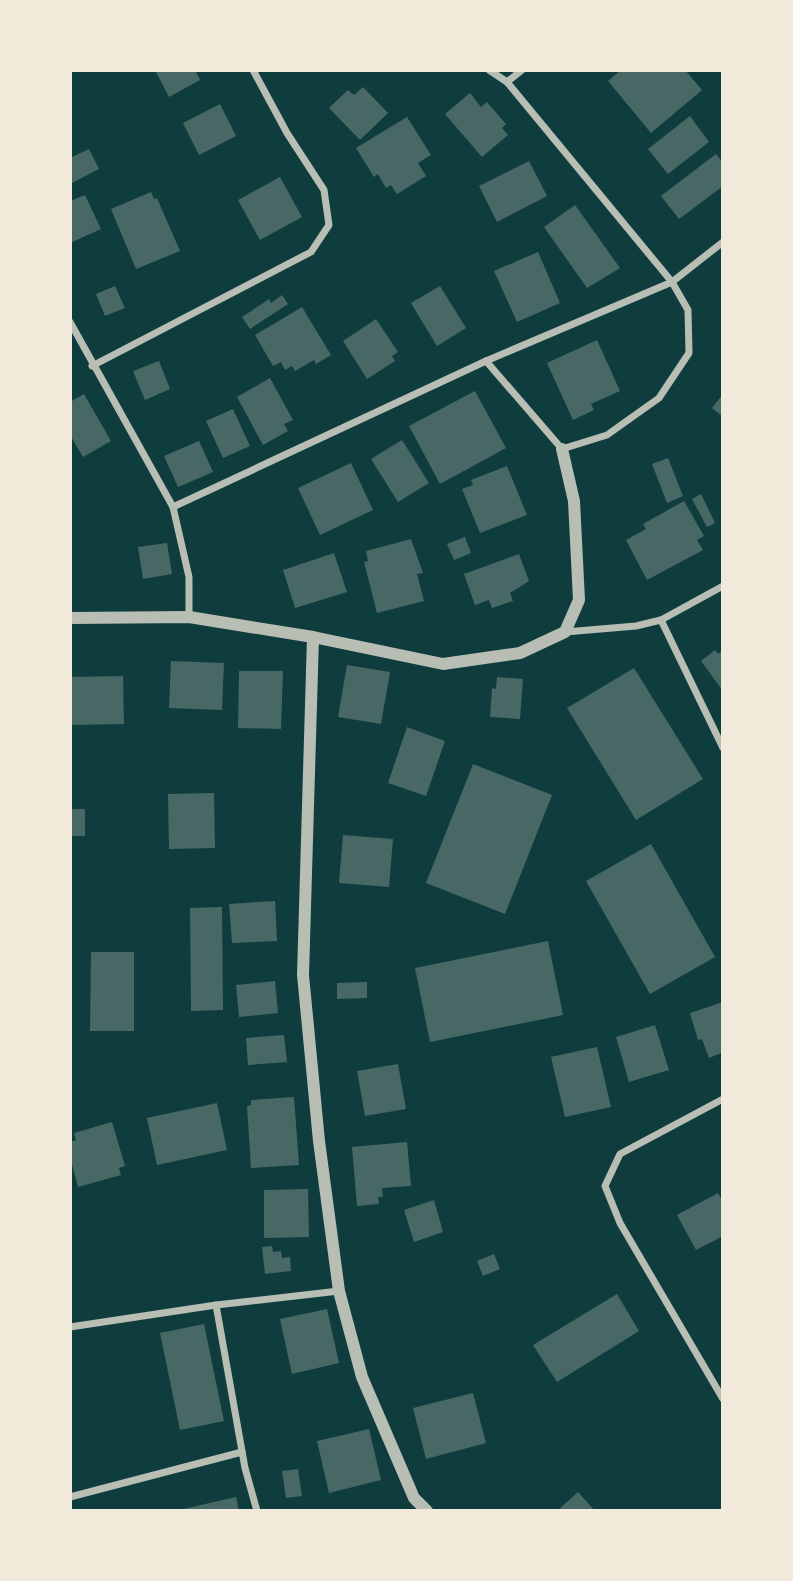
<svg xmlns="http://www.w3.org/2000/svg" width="793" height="1581" font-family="'Noto Serif',serif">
	<rect width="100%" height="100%" fill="#0f3d3e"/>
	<g fill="#486865">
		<path d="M155,70H195L200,80L169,97Z"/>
		<path d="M621,70H685L702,90L651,133L608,81Z"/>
		<path d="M363,87L388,113L360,140L329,108L348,90L354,95Z"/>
		<path d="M470,93L481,107L487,102L506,124L502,128L508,135L482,157L445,114Z"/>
		<path d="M220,104L236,136L199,155L183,123Z"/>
		<path d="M690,116L709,142L668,174L648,149Z"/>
		<path d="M407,117L431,155L418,163L426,176L397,194L391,185L386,188L378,174L374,177L356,148Z"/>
		<path d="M89,149L99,169L70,184V158Z"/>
		<path d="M716,154L723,163V186L679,219L661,196Z"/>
		<path d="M529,161L547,196L497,222L479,186Z"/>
		<path d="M280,177L302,217L260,240L238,200Z"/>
		<path d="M151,192L154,199L157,198L180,251L136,269L111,209Z"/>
		<path d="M85,195L101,229L70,243V201Z"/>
		<path d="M575,205L620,268L587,288L544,227Z"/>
		<path d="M538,252L560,303L517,322L494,271Z"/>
		<path d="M115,286L125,308L105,316L96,294Z"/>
		<path d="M440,286L466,328L437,346L411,303Z"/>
		<path d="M282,295L288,304L250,329L242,317L269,299L271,303Z"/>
		<path d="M302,307L331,355L316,364L314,360L295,371L292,366L285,370L281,362L273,366L255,335Z"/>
		<path d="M376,319L398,352L392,356L395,361L367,379L343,341Z"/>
		<path d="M597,340L620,391L591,404L594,410L573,420L547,363Z"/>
		<path d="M159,361L170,389L145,400L133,371Z"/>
		<path d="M270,378L293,420L284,424L288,431L263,445L237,397Z"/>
		<path d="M475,391L506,448L440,484L409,426Z"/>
		<path d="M84,394L111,441L83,457L70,435V402Z"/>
		<path d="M723,394V417L712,408Z"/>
		<path d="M233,409L250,446L223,458L206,421Z"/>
		<path d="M402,440L429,483L398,502L371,459Z"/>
		<path d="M199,441L213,472L178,487L164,456Z"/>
		<path d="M668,458L683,496L667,503L652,464Z"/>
		<path d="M351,463L373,510L320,535L298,488Z"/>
		<path d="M507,466L527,515L480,533L462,489L473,485L471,480Z"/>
		<path d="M701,494L715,523L707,527L692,499Z"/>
		<path d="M684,501L704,536L697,540L703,550L647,580L626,540L646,529L643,524Z"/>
		<path d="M465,537L471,553L454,560L447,544Z"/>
		<path d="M411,539L423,573L417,574L424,601L377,613L364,562L368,561L366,551Z"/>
		<path d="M167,543L172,574L143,579L138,547Z"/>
		<path d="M334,553L347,592L295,608L283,570Z"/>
		<path d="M519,554L529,581L510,593L513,601L492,608L489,600L475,605L464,574Z"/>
		<path d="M715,650L718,654L723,650V691L701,661Z"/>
		<path d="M171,661L224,663L222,710L169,708Z"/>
		<path d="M347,665L390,672L381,724L338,717Z"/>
		<path d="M634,668L703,779L636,820L567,708Z"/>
		<path d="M239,671H283L281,729L238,728Z"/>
		<path d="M123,676L124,724L71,725L70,677Z"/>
		<path d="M497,677L523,679L520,719L490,717L492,688L496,689Z"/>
		<path d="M407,727L445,741L426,796L388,783Z"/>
		<path d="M473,764L552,795L505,914L426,883Z"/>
		<path d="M214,793L215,848L169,849L168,794Z"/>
		<rect x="70" y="809" width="15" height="27"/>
		<path d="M343,835L393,839L389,887L339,883Z"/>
		<path d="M651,844L715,957L650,994L586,881Z"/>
		<path d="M275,901L277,941L232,943L229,904Z"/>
		<path d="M222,907L223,1010L191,1011L190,908Z"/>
		<path d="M548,941L563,1015L430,1042L415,968Z"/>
		<path d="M91,952H134V1031H90Z"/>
		<path d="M275,981L278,1013L239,1017L236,985Z"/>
		<path d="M367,982V998L337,999V983Z"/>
		<path d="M723,1002V1059L721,1053L709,1058L702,1039L698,1040L690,1013Z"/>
		<path d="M655,1025L669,1070L629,1082L616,1037Z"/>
		<path d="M284,1035L287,1062L248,1065L246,1038Z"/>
		<path d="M597,1047L611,1107L565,1117L551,1057Z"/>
		<path d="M398,1064L406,1109L365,1116L357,1071Z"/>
		<path d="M294,1097L299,1165L251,1168L247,1106L251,1105V1100Z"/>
		<path d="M217,1103L227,1150L157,1165L147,1118Z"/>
		<path d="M112,1122L125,1166L119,1168L121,1175L78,1187L70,1157V1142L76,1140L74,1133Z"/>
		<path d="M407,1142L411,1186L382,1188L383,1197H378L379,1204L357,1206L352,1147Z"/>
		<path d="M308,1189L309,1237L264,1238V1190Z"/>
		<path d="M718,1193L723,1202V1236L696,1250L677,1215Z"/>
		<path d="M434,1200L443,1232L414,1242L404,1210Z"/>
		<path d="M272,1246L273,1252L281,1251L282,1258L290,1257L291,1271L265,1274L262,1247Z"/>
		<path d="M494,1254L500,1269L483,1276L477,1261Z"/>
		<path d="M617,1294L639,1331L557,1382L533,1345Z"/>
		<path d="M327,1309L339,1363L292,1374L280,1319Z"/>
		<path d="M204,1324L224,1421L180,1430L160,1333Z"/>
		<path d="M473,1393L486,1443L426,1459L413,1408Z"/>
		<path d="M369,1429L381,1480L329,1493L317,1441Z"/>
		<path d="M298,1469L302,1496L286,1498L282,1471Z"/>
		<path d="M578,1492L595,1511H557Z"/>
		<path d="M236,1497L239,1511H179V1510Z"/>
	</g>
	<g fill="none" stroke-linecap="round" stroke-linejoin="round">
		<g stroke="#b8beb3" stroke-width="7">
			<path d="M507,82L522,70"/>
			<path d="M70,322L173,507L189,577V617"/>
			<path d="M486,361L562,449L607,435L659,398L689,353L688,310L672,282L507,82L489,70"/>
			<path d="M92,366L311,252L329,225L324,190L287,133L253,70"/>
			<path d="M173,507L486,361L672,282L723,242"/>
			<path d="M661,620L723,748"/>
			<path d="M565,632L636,626L661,620L723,586"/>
			<path d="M723,1099L620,1154L605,1186L620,1223L723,1399"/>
			<path d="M216,1305L245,1468L257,1511"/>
			<path d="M70,1327L216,1305L339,1291"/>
			<path d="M70,1497L242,1452"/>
		</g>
		<g stroke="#b8beb3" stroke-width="12">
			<path d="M70,618L189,617L313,637L443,664L520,653L565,632L579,600L574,501L562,449"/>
			<path d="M313,637L303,975L319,1141L339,1291L362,1377L414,1498L427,1511"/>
		</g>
	</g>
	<rect width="793" height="1581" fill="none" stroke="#f1e9da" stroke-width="144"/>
</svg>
